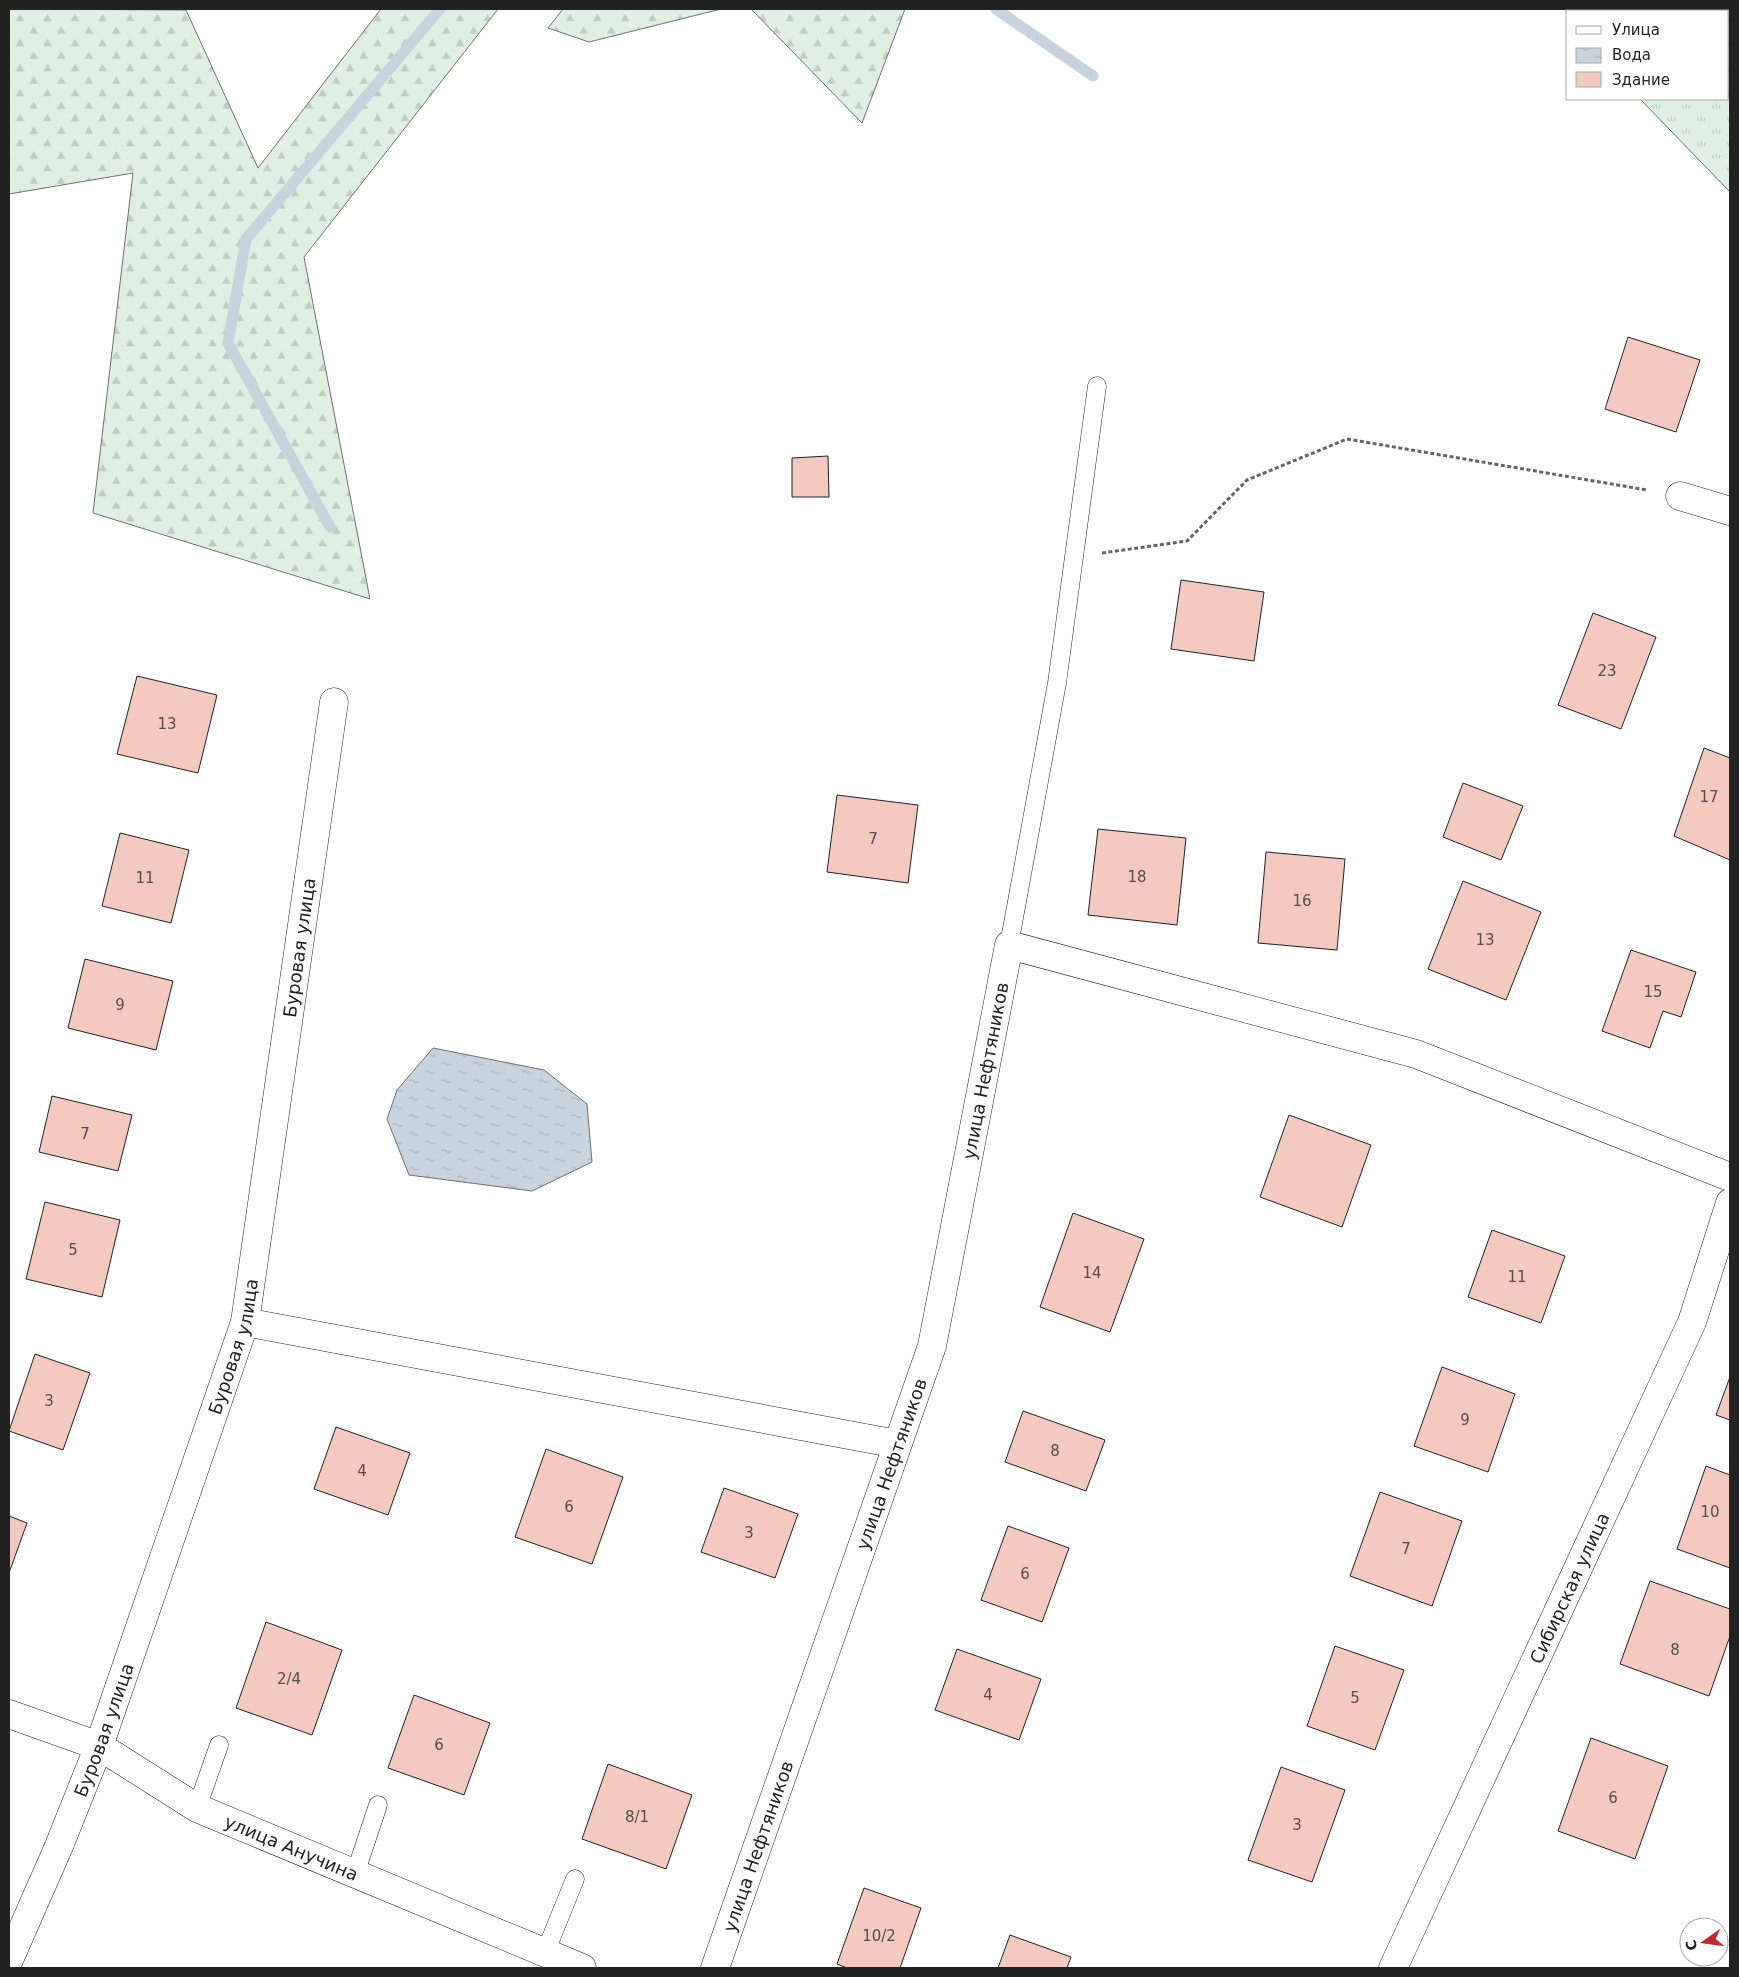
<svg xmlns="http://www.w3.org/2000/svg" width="1739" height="1977" font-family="'DejaVu Sans',sans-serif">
	<defs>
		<pattern id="grass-tufts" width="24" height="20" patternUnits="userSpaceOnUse" patternTransform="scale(1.25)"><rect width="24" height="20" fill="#e0efe3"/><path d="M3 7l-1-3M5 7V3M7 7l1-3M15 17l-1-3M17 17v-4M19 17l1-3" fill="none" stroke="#c0cdc2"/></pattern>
		<pattern id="forest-firs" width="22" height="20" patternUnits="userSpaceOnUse" patternTransform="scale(1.25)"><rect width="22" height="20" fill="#e0efe3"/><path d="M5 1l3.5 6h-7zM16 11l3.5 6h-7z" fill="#c0cdc2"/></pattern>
		<pattern id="water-ripples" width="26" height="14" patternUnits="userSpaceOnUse" patternTransform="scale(1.25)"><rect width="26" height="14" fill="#c7d3dd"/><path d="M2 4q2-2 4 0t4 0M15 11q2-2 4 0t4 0" fill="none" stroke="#abb5bd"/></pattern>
	</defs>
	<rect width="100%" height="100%" fill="#fff"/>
	<path fill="url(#grass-tufts)" stroke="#6f6f6f" d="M1624,9H1730V192L1640,99H1728V11H1622Z"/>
	<g fill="url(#forest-firs)" stroke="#6f6f6f">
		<path d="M9,9L186,10L258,168L381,9H498L304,257L370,599L93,513L133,173L9,194Z"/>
		<path d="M563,9H721L589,42L548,28Z"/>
		<path d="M751,9H905L862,123Z"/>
	</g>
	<path fill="url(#water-ripples)" stroke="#6f6f6f" d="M433,1048L544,1070L587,1104L592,1162L532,1191L409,1175L387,1119L397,1090Z"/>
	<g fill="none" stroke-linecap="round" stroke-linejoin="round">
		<g stroke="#c7d3dd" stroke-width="11">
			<path d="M996,9L1093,76"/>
			<path d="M330,527L228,343L246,239L440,9"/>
		</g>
	</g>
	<g fill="#f3c9c0" stroke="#222">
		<path d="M1628,337L1700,360L1676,432L1605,409Z"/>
		<path d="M828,456L829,497H792V458Z"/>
		<path d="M1181,580L1264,592L1254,661L1171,649Z"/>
		<path d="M1593,613L1656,637L1621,729L1558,705Z"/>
		<path d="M137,676L217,695L198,773L117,754Z"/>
		<path d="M1704,748L1730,758V860L1674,836Z"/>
		<path d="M1463,783L1523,806L1501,860L1443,837Z"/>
		<path d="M837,795L918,805L908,883L827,872Z"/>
		<path d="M1098,829L1186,838L1177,925L1088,915Z"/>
		<path d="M120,833L189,850L171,923L102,906Z"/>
		<path d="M1266,852L1345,859L1337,950L1258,943Z"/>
		<path d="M1463,881L1541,912L1506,1000L1428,969Z"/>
		<path d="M1631,950L1696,972L1681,1017L1663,1011L1650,1048L1602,1031Z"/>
		<path d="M85,959L173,981L156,1050L68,1028Z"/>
		<path d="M52,1096L132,1115L118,1171L39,1152Z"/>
		<path d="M1289,1115L1371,1145L1342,1227L1260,1197Z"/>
		<path d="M45,1202L120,1220L102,1297L26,1279Z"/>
		<path d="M1073,1213L1144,1239L1110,1332L1040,1307Z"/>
		<path d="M1492,1230L1565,1256L1541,1323L1468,1297Z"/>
		<path d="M35,1354L90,1373L63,1450L9,1431Z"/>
		<path d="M1442,1367L1515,1394L1488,1472L1414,1446Z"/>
		<path d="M1730,1377V1420L1716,1415Z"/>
		<path d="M1023,1411L1105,1440L1086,1491L1005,1462Z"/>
		<path d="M336,1427L410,1453L388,1515L314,1489Z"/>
		<path d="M546,1449L623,1477L592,1564L515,1537Z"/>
		<path d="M1706,1466L1730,1475V1568L1677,1549Z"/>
		<path d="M724,1488L798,1514L775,1578L701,1552Z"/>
		<path d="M1380,1492L1462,1521L1432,1606L1350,1576Z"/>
		<path d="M9,1516L27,1523L9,1573Z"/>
		<path d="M1008,1526L1069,1548L1042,1622L981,1600Z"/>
		<path d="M1650,1581L1730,1609V1636L1709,1696L1620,1664Z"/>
		<path d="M266,1622L342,1650L312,1735L236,1708Z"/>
		<path d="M1335,1646L1404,1670L1375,1750L1307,1726Z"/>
		<path d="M957,1649L1041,1679L1019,1740L935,1710Z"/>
		<path d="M414,1695L490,1723L464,1795L388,1768Z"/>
		<path d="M1591,1738L1668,1766L1635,1859L1558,1831Z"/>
		<path d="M608,1764L692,1795L666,1869L582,1839Z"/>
		<path d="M1281,1767L1345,1790L1312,1882L1248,1860Z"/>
		<path d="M864,1888L921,1908L900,1968H847L837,1964Z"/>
		<path d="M1010,1935L1071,1957L1067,1968H998Z"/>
	</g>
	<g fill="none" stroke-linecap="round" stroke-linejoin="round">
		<g stroke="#222" stroke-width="19">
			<g id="service">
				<path d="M1009,945L1057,683L1097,386"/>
				<path d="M197,1808L219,1745"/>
				<path d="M355,1874L378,1805"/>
				<path d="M545,1953L575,1879"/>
			</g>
		</g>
		<g stroke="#222" stroke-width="29">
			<g id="minor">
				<path d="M1680,496L1730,511"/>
				<path d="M245,1322L897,1444"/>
				<path id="s1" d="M9,1714L99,1746L197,1808L582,1968"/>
				<path id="s2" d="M9,1960L59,1846L99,1746L245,1322L334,702"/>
				<path id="s3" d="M715,1968L932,1346L1009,945L1416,1054L1730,1177"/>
				<path id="s4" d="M1393,1968L1692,1322L1730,1203"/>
			</g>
		</g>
		<path stroke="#646464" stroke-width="3" stroke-dasharray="4 2.5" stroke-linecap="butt" d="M1102,553L1187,541L1247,480L1347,439L1647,490"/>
		<use href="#service" stroke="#fff" stroke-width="18"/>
		<use href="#minor" stroke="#fff" stroke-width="28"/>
	</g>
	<g text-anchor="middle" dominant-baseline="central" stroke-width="4" stroke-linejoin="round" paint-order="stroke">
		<g font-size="15" fill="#564c4a">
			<text x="1607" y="671">23</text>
			<text x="167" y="724">13</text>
			<text x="1709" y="797">17</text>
			<text x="873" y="839">7</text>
			<text x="1137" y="877">18</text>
			<text x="145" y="878">11</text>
			<text x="1302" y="901">16</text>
			<text x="1485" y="940">13</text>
			<text x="1653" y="992">15</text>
			<text x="120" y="1005">9</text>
			<text x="85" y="1134">7</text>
			<text x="73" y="1250">5</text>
			<text x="1092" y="1273">14</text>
			<text x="1517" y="1277">11</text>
			<text x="49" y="1401">3</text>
			<text x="1465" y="1420">9</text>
			<text x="1055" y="1451">8</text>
			<text x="362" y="1471">4</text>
			<text x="569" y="1507">6</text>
			<text x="1710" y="1512">10</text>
			<text x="749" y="1533">3</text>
			<text x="1406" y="1549">7</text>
			<text x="1025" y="1574">6</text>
			<text x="1675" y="1650">8</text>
			<text x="289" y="1679">2/4</text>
			<text x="988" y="1695">4</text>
			<text x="1355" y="1698">5</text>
			<text x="439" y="1745">6</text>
			<text x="1613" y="1798">6</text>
			<text x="637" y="1817">8/1</text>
			<text x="1297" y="1825">3</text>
			<text x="879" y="1936">10/2</text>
		</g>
		<g font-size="18" fill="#222" stroke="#fff">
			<text stroke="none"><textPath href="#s2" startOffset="1059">Буровая улица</textPath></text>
			<text stroke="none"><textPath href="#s3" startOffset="939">улица Нефтяников</textPath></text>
			<text stroke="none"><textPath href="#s2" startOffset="654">Буровая улица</textPath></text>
			<text stroke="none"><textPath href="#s3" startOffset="534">улица Нефтяников</textPath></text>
			<text stroke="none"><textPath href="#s4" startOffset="419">Сибирская улица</textPath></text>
			<text stroke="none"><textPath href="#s2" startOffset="249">Буровая улица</textPath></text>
			<text stroke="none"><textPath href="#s1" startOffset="314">улица Анучина</textPath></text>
			<text stroke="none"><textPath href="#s3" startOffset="129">улица Нефтяников</textPath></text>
		</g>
	</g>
	<rect width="1739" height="1977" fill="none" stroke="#222222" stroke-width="20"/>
	<rect x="1566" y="10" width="162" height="90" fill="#ffffff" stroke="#a7a7a7"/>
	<rect x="1576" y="26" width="25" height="8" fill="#ffffff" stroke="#a7a7a7"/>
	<text x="1612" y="35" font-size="15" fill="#222222">Улица</text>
	<rect x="1576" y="48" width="25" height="15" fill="url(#water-ripples)" stroke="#a7a7a7"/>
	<text x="1612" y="60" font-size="15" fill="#222222">Вода</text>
	<rect x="1576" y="72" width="25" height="15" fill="#f3c9c0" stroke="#a7a7a7"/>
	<text x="1612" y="85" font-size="15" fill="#222222">Здание</text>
	<g transform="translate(1704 1942) rotate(256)"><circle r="24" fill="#ffffff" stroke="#a7a7a7"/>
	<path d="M0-4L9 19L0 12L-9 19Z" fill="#c62828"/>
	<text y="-8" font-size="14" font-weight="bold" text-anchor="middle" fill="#222222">С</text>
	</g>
</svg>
